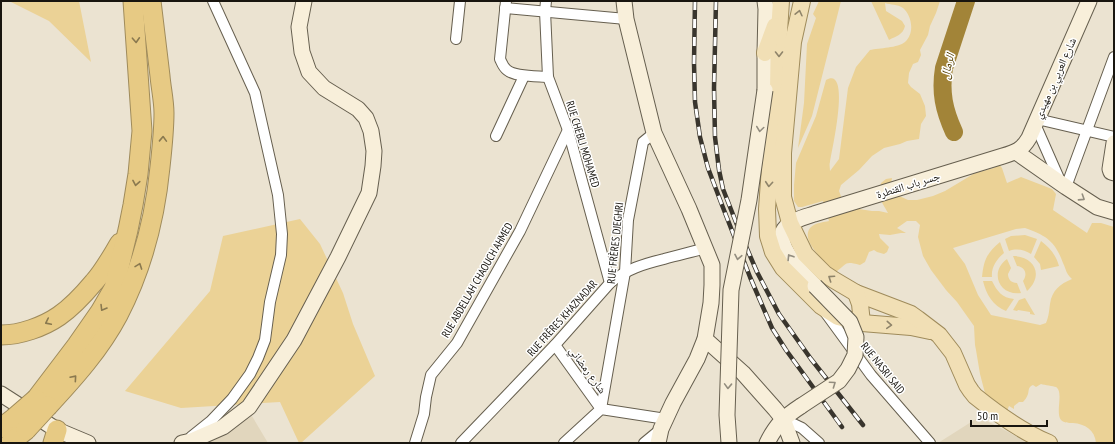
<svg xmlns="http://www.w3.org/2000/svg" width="1115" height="444" font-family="'PT Sans Narrow','Noto Naskh Arabic',sans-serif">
	<rect width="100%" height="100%" fill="#ebe3d1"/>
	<g fill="#e1d6bd">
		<path d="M252,416L268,443H202L227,432Z"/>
		<path d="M979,417L1030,443H938Z"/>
	</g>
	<g fill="#ebd296" fill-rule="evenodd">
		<path d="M9,1H79L91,62L49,21Z"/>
		<path d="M819,1H841L812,116L798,148L804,103L807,44L816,18L813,14Z"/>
		<path d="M871,1H940L936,13L930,26L928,35L920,50L921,55L918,62L913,64L909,73L908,83L911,87L920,94L925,106L926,116L921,124L919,139L907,141L900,144L884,148L872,156L859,170L841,185L839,191L842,199L852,208L872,211H879L888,213C881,200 878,199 881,183L886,179L892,178L891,184L895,194L908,200H917L933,196L945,191L975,173L994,168L996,165V160L1002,168L1007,183L1021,177L1052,189L1056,194L1053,210L1087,233L1092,223H1101L1114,227V442L1096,443C1095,430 1085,424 1073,423C1069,423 1064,423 1061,420C1055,412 1064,392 1056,387C1053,386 1045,385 1041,384L1036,387L1033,385C1028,387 1029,390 1028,394C1027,397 1025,400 1023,402H1019L1014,406V409L1009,406L1007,411L986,397L980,374L976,350L975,345L974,326L957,302L946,290L931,270L923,256L918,237L920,225L916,221H907L897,228L906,233H901L890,235L879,234L880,238L889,247L887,252L884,254L877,252L874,250L869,252L865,262L860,265C844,261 848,263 836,272C827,264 798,240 811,227C815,223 824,222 829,221L823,201L802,207H798L794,201V185L796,163L816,116L826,80C852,65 831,153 830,162C829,165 830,168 830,171L839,159L848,88L856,67L870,50C879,48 898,48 905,42C915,33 912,16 903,8C897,4 891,5 885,3L886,11L902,21L905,26C903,35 896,36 889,40ZM1025,228C1047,236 1055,241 1063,263C1067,271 1065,272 1072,279C1060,284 1052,290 1050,304C1049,311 1049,316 1046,323L1040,325L991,315L978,295L965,264L953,248L1016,229Z"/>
		<path d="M300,219L320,244L343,293L353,324L375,376L301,443H299L280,402L181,408L125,391L210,291L223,236Z"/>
		<path d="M1025,235L1037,239L1031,254C1025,250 1017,248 1009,251L1005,239L1011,236Z"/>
		<path d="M1041,241C1050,248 1056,255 1059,266L1041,270L1040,264L1034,257Z"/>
		<path d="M1000,242L1004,253C997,259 991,267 992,277H982C984,260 986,254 1000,242Z"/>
		<path d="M1013,256C1035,256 1044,276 1027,291L1023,281C1028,274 1025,267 1017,266Z"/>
		<path d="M1007,259L1011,268L1008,274C1008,279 1011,283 1017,283L1021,293C999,296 989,272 1007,259Z"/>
		<path d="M983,281H992C997,291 1002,298 1014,299L1006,311C993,306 986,294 983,281Z"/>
		<path d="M1025,298L1035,315L1030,314V312L1018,310L1017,311L1013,310L1019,300Z"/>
	</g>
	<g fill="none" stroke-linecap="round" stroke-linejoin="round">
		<path stroke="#a28438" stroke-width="18" d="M954,132C944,110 940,92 944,68L966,1"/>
		<g stroke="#665f4f" stroke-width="12">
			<g id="street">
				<path d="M506,1L500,59C502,63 503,67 507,70C515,77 538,76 548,77"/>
				<path d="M546,1L545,11L548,77L568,130L610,283"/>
				<path d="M505,8L626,19"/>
				<path d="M456,39L460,1"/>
				<path d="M1037,119L1114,137"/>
				<path d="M1035,124L1061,183"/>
				<path d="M496,136L524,76"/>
				<path d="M1066,187L1114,57"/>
				<path d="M825,312L871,375L930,443"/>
				<path d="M555,345L601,409"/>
				<path d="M601,409L625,272L628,220L643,142L654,133"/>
				<path d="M783,419L802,428L819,443"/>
				<path d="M191,437L211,421L232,399L250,374L258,358L265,340L270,302L281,255L282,234L278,195L255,93L213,1"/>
				<path d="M415,443L424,414L426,397L431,375L457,343L520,231L568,130"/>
				<path d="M461,443L555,345L610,283C626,269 644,264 664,259C678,255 692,252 706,248"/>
				<path d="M564,443L601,409L666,419"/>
				<path d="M644,443L661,429"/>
			</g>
		</g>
		<g stroke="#665f4f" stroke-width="17">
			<g id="secondary">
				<path d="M624,1L626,19L654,133L689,209L712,265V285L711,303L705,339L697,359L673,403L661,429L658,443"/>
				<path d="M765,1L766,9L765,53V90"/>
				<path d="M1114,143L1110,169L1111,172L1114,173"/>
				<path d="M1016,152L1066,187L1097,207L1114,212"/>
				<path d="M815,286C805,275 770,243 786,227C792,220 805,217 814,214L1003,156C1016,152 1022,150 1029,138L1089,1"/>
				<path d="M705,339L743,373L775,409L783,419L792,443"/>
				<path d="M1,394L57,430L88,443"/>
				<path d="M182,443L191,441L223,427L249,407L294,340L338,257L369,193L373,166L374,151L371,131L366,118L358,109L324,88L309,72L302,52L299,27L304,1"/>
				<path d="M767,443C776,425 784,417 801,406"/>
			</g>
		</g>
		<g stroke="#9f8b5b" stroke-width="18">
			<g id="primary">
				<path d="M781,1L779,32L778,90L772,138L767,209L768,236L773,252L783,268L821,306L838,317L862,323L911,327L930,331"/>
				<path d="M802,1L793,42L783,153V197L790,223L805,254L825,274L834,280L856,293L911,314L918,319L939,335L953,353L967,385L971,391L975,396C996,413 1025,433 1049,443"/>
				<path d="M765,53L775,26"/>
				<path d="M856,293L860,304L862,323"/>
			</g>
		</g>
		<g stroke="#9f8b5b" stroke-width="21">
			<g id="highway">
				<path d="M1,335C20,335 43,327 59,316C72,307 84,294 94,282C104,271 112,256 120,243"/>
				<path d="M36,399L77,345L100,312L114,288L128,230L133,205L138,174L142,131L133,1"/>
				<path d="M48,406C74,378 100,349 118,315C142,269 155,218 160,167C162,149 164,131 164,113C164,101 161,88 160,76C157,51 154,26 151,1"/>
				<path d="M1,428L14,418"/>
				<path d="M10,443L26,430"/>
				<path d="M53,443L57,430"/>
			</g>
		</g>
		<use href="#street" stroke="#fff" stroke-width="10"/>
		<use href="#secondary" stroke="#f8efda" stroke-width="15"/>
		<use href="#primary" stroke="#f1dfb5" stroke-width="16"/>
		<use href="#highway" stroke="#e7ca84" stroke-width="19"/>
		<g stroke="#39352d" stroke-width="4.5">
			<g id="rail">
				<path d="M695,1L694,63L695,102L700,137L708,168L722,205L750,277L772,328L786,350L842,427"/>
				<path d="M716,1L714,88L715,137L719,170L723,189L739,230L757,272L779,314L811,359L863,425"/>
			</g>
		</g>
		<use href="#rail" stroke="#fff" stroke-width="3" stroke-dasharray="9" stroke-linecap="butt"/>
		<g stroke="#665f4f" stroke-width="17" stroke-linecap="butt">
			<g id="secondary-bridge">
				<path d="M801,406L839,381L848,369L855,355L856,337L850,322L815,286"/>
				<path d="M729,443L727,415L731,290L749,200L765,90"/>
			</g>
		</g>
		<g stroke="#9f8b5b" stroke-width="21" stroke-linecap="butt">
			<g id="highway-bridge">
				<path d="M14,418L36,399"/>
				<path d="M26,430L48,406"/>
			</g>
		</g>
		<use href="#secondary-bridge" stroke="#f8efda" stroke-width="15"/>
		<use href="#highway-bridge" stroke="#e7ca84" stroke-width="19"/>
	</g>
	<defs><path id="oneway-chevron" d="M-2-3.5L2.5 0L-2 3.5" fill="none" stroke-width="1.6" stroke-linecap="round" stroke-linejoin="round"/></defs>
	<g stroke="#8f846a">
		<use href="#oneway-chevron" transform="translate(799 13) rotate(-77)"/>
		<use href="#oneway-chevron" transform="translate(779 54) rotate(90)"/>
		<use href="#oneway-chevron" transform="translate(769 184) rotate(95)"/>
		<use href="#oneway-chevron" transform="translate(831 278) rotate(-146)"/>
		<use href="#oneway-chevron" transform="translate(889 325) rotate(4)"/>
	</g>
	<g stroke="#8a794f">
		<use href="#oneway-chevron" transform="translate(136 40) rotate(87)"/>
		<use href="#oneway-chevron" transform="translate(163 139) rotate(-88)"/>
		<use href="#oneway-chevron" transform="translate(136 183) rotate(100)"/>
		<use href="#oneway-chevron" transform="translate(139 266) rotate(-70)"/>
		<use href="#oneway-chevron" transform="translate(103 308) rotate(121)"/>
		<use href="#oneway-chevron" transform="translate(48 322) rotate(154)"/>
		<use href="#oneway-chevron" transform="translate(74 378) rotate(-49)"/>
	</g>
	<g stroke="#938d7f">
		<use href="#oneway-chevron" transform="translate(760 129) rotate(98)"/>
		<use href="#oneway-chevron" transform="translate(1082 198) rotate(33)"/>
		<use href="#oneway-chevron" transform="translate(738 257) rotate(101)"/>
		<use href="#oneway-chevron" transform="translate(790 257) rotate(-122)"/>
		<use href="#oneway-chevron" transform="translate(833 384) rotate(-35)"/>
		<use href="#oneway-chevron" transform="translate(728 386) rotate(92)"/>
	</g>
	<g text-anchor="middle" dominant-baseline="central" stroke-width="3" stroke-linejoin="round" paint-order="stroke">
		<g font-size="11" fill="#18150f" stroke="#fff">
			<text transform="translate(1055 78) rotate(-66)">شارع العربي بن مهيدي</text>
			<text transform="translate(583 144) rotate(73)">RUE CHEBLI MOHAMED</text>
			<text transform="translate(908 185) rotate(-17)">جسر باب القنطرة</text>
			<text transform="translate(615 243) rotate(-84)">RUE FRÈRES DJEGHRI</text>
			<text transform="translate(477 280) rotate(-60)">RUE ABDELLAH CHAOUCH AHMED</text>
			<text transform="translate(562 318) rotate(-48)">RUE FRÈRES KHAZNADAR</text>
			<text transform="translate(883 368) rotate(51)">RUE NASRI SAID</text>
			<text transform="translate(588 370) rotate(54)">شارع رمضاني</text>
		</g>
		<g font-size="12" font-style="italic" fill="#543f00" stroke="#fff">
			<text transform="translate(947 66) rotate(-77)">الرمال</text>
		</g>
	</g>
	<rect width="1115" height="444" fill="none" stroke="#18150f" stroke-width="4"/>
	<path d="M971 420v6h76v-6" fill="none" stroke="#18150f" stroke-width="2"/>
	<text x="977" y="420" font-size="12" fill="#18150f" stroke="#ffffff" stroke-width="3" paint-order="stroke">50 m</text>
</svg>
